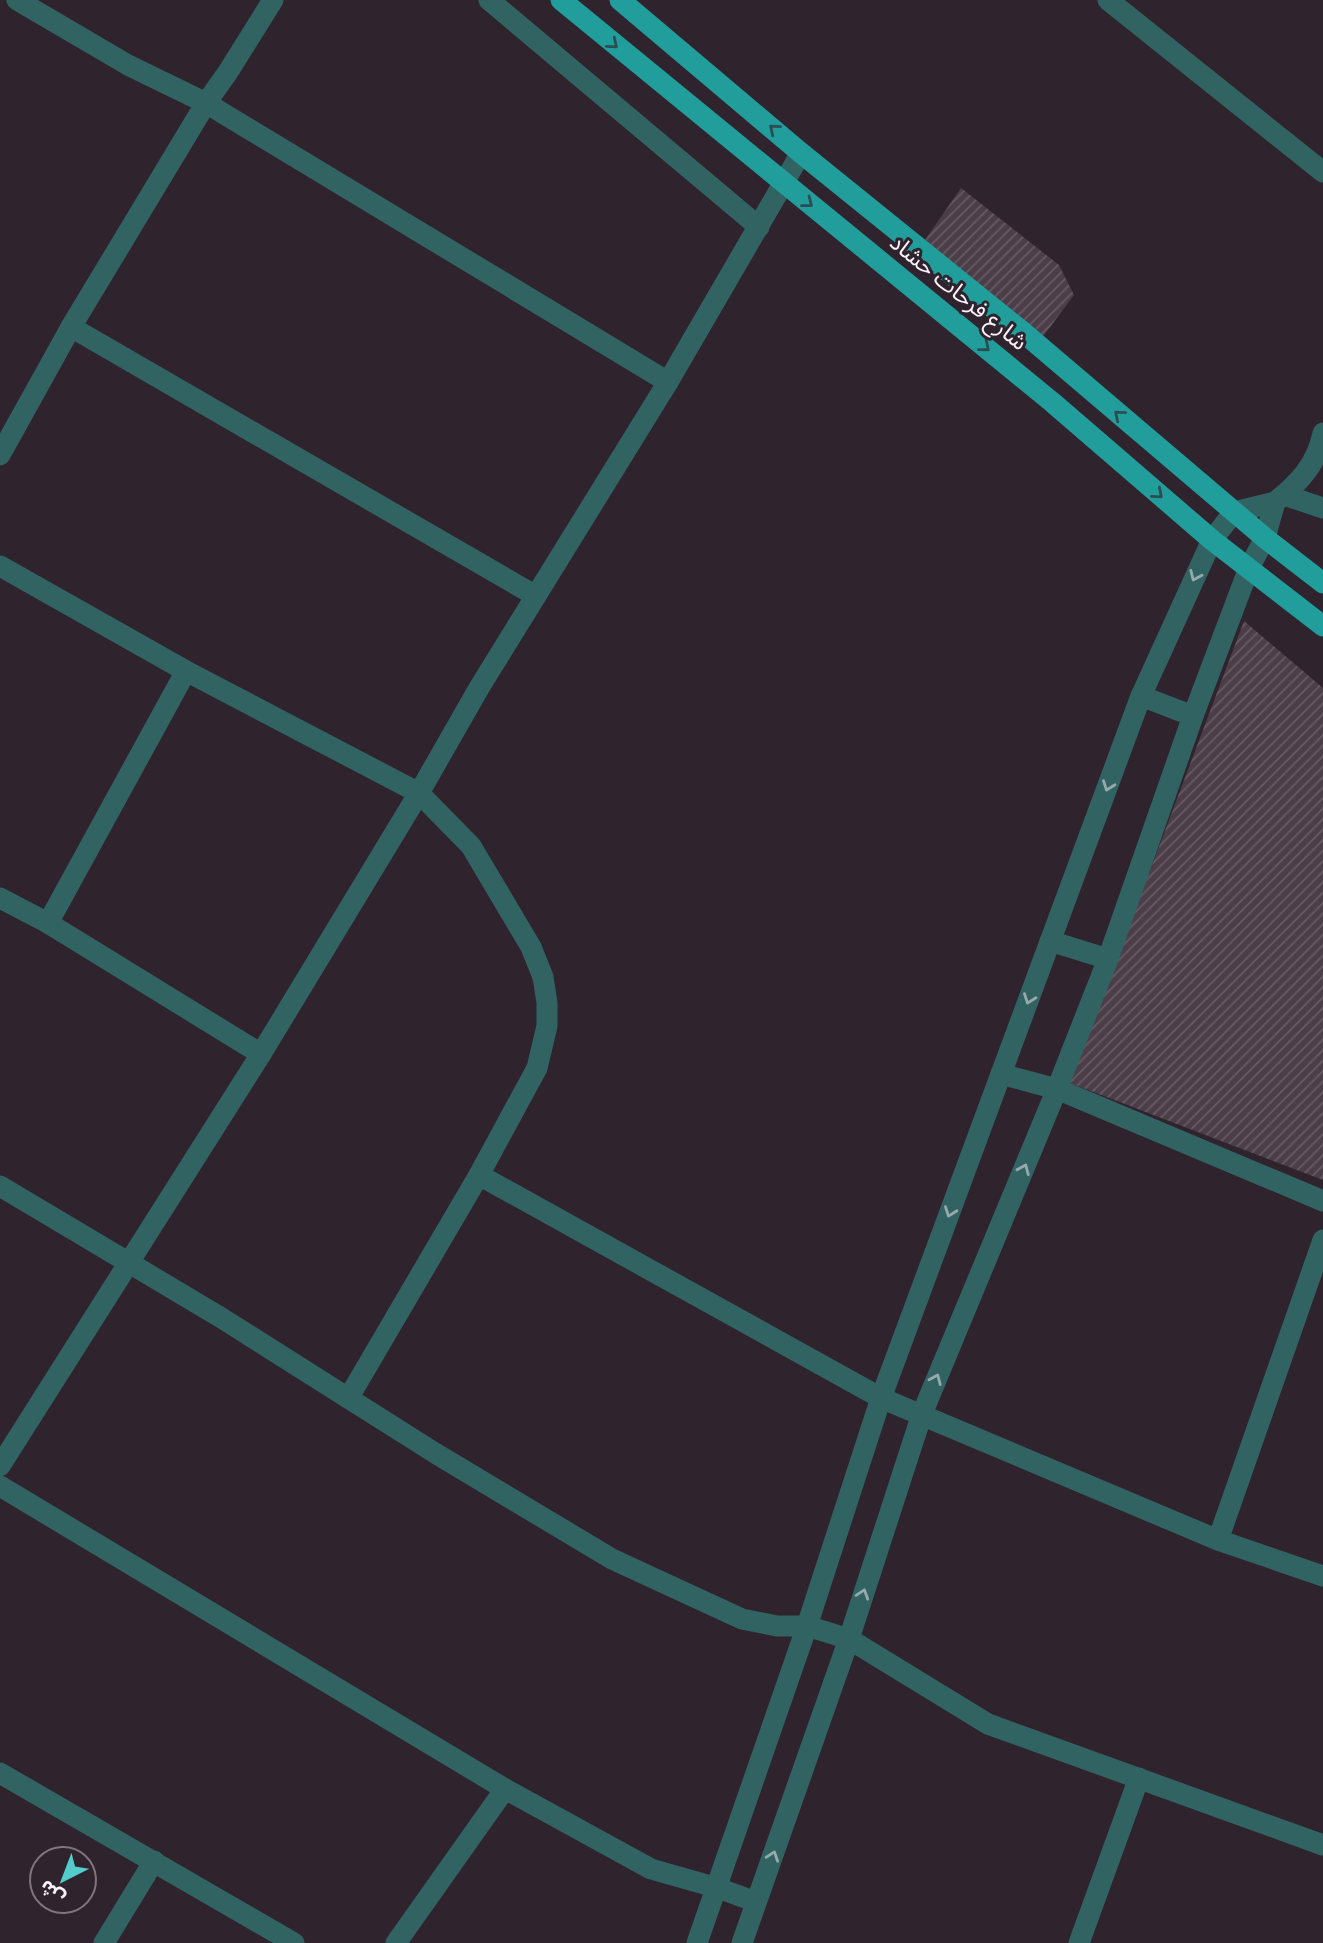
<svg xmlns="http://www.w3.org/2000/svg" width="1323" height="1943" font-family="'Space Grotesk','Noto Sans Arabic',sans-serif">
	<defs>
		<pattern id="building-hatch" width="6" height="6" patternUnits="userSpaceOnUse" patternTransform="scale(1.75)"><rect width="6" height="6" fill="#4c3e49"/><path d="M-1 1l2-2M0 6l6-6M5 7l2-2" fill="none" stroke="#675a64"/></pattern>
	</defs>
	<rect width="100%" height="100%" fill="#2f232d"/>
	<g fill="url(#building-hatch)">
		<path d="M961,188L1059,265L1074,295L1042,338L925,240Z"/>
		<path d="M1244,621L1323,688V1180L1070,1083Z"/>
	</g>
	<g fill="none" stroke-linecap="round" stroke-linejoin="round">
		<g stroke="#316362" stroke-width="21">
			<path d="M17,0L128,65L206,103L668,382"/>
			<path d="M489,0L759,227"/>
			<path d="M1108,0L1323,172"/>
			<path d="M71,327L536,596"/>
			<path d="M0,455L71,327L206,103L228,72L273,0"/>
			<path d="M1284,495L1323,508"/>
			<path d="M1275,502C1299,483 1317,464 1323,433"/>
			<path d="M0,566L186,671L419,793L471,846L531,947L543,977L547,1003V1026L537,1068L479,1175L349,1397"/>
			<path d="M0,898L48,923L261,1054"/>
			<path d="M48,923L186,671"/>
			<path d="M1001,1074L1057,1089L1323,1201"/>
			<path d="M479,1175L881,1398L1218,1540L1323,1576"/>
			<path d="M0,1186L220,1317L435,1453L612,1559L742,1619L777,1626H807L849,1639L988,1724L1323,1845"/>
			<path d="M0,1466L261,1054L419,793L479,688L668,382L801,153"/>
			<path d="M0,1486L505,1789L651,1869L718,1888L756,1902"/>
			<path d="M1218,1540L1323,1240"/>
			<path d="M0,1773L294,1943"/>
			<path d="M104,1943L154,1861"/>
			<path d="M396,1943L505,1789"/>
			<path d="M1079,1943L1139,1778"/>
		</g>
		<g stroke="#316362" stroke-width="21">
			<path d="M1141,696L1193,716"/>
			<path d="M1050,941L1108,959"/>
			<path d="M697,1943L807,1626L881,1398L1141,696L1212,540L1234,512L1275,502L1265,538L1249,568L1193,716L1108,959L1057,1089L922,1414L849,1639L742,1943"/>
		</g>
		<g stroke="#219d9c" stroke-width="21">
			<path d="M561,0L1052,402L1212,540L1323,626"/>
			<path d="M620,0L801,153L1024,333L1265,538L1323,583"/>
		</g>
	</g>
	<defs><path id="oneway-chevron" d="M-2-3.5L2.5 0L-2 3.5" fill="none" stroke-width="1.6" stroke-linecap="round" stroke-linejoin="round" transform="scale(1.75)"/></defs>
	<g stroke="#2a4e54">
		<use href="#oneway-chevron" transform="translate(613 44) rotate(40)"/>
		<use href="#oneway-chevron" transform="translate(774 129) rotate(-140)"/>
		<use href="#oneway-chevron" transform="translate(808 203) rotate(38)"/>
		<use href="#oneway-chevron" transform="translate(985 347) rotate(39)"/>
		<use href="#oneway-chevron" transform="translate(1119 415) rotate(-140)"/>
		<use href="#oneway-chevron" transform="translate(1158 494) rotate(41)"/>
	</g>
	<g stroke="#96aaae">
		<use href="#oneway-chevron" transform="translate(1195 576) rotate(114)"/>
		<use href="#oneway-chevron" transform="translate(1108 786) rotate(110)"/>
		<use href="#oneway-chevron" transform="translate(1029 999) rotate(110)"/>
		<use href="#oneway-chevron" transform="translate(1024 1169) rotate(-67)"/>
		<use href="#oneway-chevron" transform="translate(950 1212) rotate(110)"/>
		<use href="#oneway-chevron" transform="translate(936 1379) rotate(-67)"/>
		<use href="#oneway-chevron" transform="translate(863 1594) rotate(-72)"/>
		<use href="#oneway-chevron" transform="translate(773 1856) rotate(-71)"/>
	</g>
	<g text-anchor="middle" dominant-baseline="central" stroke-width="6" stroke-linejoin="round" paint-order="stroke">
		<g font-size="23" fill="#fbf2f9" stroke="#2f232d">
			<text transform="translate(959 292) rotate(39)">شارع فرحات حشاد</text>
		</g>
	</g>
	<g transform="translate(63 1880) rotate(222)"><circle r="33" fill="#2f232d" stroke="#81767f" stroke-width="2"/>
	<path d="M0-5L12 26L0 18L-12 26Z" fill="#52cdcc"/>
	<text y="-10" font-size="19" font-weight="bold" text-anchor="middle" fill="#fbf2f9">ش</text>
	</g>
</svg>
